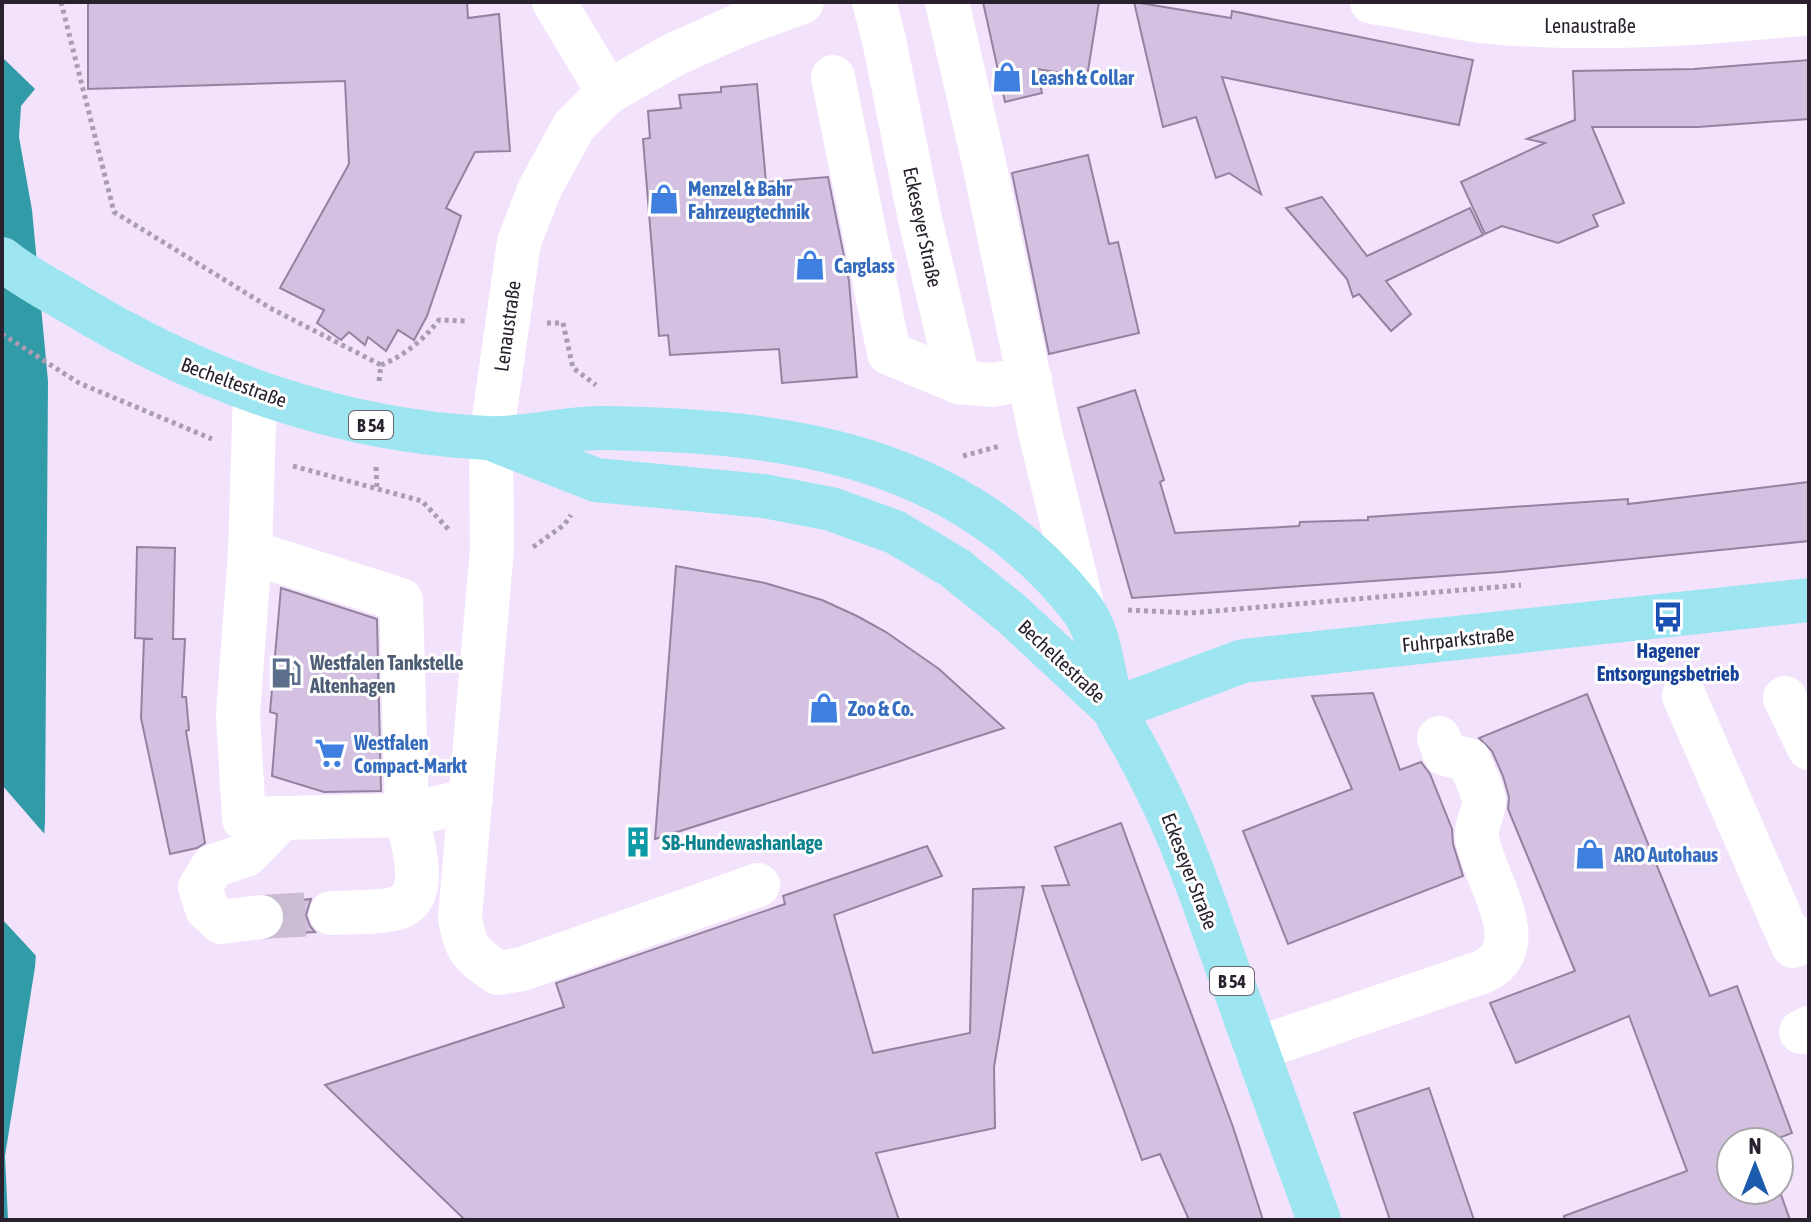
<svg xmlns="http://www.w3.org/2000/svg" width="1811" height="1222" font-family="'Asap Condensed',sans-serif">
	<rect width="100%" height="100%" fill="#f2e2fc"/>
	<path fill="#319ca7" d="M2,57L35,89L21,106L19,137L32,210L48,381L45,822L35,967L5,1156L8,1220H2Z"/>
	<path fill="#f2e2fc" d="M2,785L48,838L40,960L2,919Z"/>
	<g fill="#d4c0e0" stroke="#9582a0" stroke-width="2">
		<path d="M88,2H467L468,18L499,14L510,151L475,152L446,208L461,216L427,316L414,340L398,330L386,351L368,337L365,345L349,332L341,340L317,323L324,310L280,288L349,164L345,81L88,89Z"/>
		<path d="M983,2H1099L1087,77L1037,69L1042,93L1005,102Z"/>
		<path d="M1134,2L1231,18L1232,11L1473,60L1459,125L1222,77L1261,194L1229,173L1216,178L1196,117L1163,127Z"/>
		<path d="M1809,60V119L1698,127H1592L1624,203L1593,215L1598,226L1558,243L1502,226L1485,234L1461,182L1545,143L1527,139L1575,120L1573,71L1694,69Z"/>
		<path d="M757,84L766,182L828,177L849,281L857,377L782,383L779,349L670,355L668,335L659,336L643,139L650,138L648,111L681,108L679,95L721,92V87Z"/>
		<path d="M1088,155L1109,244L1118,242L1139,333L1049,354L1012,173Z"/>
		<path d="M1322,197L1367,256L1470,208L1483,235L1386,281L1411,314L1391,331L1359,294L1353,297L1347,279L1286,208Z"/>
		<path d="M1135,390L1164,480L1160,482L1175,533L1299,526L1300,522L1368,520V517L1628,499V504L1809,482V541L1501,572L1132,598L1078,408Z"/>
		<path d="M137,547L175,548L173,639H185L182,697H186L189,730L186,731L205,843L197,848L170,854L141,718L144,639H153L135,638Z"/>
		<path d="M676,566L765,583L822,600L857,616L886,632L939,669L1004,728L655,839Z"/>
		<path d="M281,588L377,619L381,791L324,792L272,776L277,714L270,712Z"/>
		<path d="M1373,693L1400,770L1421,762L1430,774L1452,829L1453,844L1463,876L1288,944L1243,831L1352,789L1312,696Z"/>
		<path d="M1587,694L1710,996L1737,986L1792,1133L1768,1142H1731V1190L1779,1189L1790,1220H1564V1216L1687,1171L1629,1016L1516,1063L1490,1003L1575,971L1508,809L1509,797L1503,776L1492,751L1479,738Z"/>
		<path d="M1121,823L1233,1127L1263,1220H1189L1160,1154L1142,1160L1042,886L1069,885L1055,847Z"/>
		<path d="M927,846L942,876L834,915L873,1053L970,1033L973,889L1024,887L994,1067L995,1128L876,1153L899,1220H465L325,1085L564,1007L556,983L785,904L783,896Z"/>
		<path d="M311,899L306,915L310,926L315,932L278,934L284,926L286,915L281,902Z"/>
		<path d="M1429,1088L1474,1220H1390L1354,1113Z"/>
	</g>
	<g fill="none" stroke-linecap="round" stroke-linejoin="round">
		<path stroke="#cabcd3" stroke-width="44" stroke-dasharray="44 22" stroke-linecap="butt" d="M261,917L331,913"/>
		<g stroke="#aa9db2" stroke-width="5" stroke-dasharray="4 4" stroke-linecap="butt">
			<path d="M61,2L114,212L272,309L381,365"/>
			<path d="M547,323H563L573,368L596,385"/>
			<path d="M2,334L79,383L212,439"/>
			<path d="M379,381L381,365C405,355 422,341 439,320L465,321"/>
			<path d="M963,456L1000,446"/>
			<path d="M293,466L422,501L450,531"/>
			<path d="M376,467L377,490"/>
			<path d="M533,547L564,525L571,515"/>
			<path d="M1128,610L1190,613L1521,585"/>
		</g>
		<g stroke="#fff" stroke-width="44">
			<path d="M554,2L608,92"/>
			<path d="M874,2L884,40L920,219L959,382"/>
			<path d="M947,2L984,163L1041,436L1083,609"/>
			<path d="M1372,2C1420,9 1469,22 1517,24C1615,30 1712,23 1809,13"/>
			<path d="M833,77L889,353L959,382L991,385L1030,379"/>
			<path d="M255,393L250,552L401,600L407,815L471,800"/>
			<path d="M250,552L238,714L244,819L407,815C411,839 431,895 400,907C387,913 347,912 331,913"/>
			<path d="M1684,696L1793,946L1809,939"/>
			<path d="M1785,698L1809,748"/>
			<path d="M758,885L522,969L498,973C473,956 464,949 460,917L492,549L491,439L519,242L540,188L574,126L608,92L675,54L742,24L802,2"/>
			<path d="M261,917L221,922L207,909L200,887L213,866L246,855L282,818"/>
			<path d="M1801,1032L1809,1028"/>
			<path d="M1256,1049L1482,972C1537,948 1483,878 1477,838C1475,826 1484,813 1484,801C1483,789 1473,772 1469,760L1445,754L1439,738"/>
		</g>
		<g stroke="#9de5f1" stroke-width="44">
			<path d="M2,259C23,276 48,289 72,303C198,380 339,431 487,438C526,440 566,427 606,428C788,431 958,454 1079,605C1103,634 1101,675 1114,709C1119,722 1129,736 1136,749C1153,781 1170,814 1183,848C1201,891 1215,935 1231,978C1260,1059 1289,1139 1319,1220"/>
			<path d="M497,441L596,480L764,496L831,509L895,532L955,568L1011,613L1114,709"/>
			<path d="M1114,709L1243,661L1809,600"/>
		</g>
	</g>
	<defs>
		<g id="shop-bare" transform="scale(2.4)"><path d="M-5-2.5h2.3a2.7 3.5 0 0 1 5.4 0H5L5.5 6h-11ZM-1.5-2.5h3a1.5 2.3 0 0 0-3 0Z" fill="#3f7fe0" stroke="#fff" stroke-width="2.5" paint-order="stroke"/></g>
		<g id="bus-bare" transform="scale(2.4)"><path d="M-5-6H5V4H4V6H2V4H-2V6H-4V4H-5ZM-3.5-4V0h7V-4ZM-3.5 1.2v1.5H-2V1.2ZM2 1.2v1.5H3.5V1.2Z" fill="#1a4fb4" stroke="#fff" stroke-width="2.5" paint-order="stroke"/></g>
		<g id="fuel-bare" transform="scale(2.4)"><path d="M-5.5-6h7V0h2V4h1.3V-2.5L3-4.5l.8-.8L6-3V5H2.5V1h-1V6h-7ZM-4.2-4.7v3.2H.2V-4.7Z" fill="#5c6f8a" stroke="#fff" stroke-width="2.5" paint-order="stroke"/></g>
		<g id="supermarket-bare" transform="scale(2.4)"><path d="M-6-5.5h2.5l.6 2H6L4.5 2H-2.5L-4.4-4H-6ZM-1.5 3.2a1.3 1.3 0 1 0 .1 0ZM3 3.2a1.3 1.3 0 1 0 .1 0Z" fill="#3f7fe0" stroke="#fff" stroke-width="2.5" paint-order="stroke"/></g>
		<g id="building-bare" transform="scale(2.4)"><path d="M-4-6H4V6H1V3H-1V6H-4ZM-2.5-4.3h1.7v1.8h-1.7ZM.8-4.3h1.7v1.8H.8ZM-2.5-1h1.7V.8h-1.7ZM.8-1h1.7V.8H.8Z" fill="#0f9aa8" stroke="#fff" stroke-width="2.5" paint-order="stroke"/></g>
	</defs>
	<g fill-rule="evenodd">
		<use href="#shop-bare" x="1007" y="77"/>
		<use href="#shop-bare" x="664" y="199"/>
		<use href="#shop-bare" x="810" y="265"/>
		<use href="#bus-bare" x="1668" y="617"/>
		<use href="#fuel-bare" x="286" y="673"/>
		<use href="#shop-bare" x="824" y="708"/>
		<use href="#supermarket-bare" x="330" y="753"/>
		<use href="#building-bare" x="638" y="842"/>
		<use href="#shop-bare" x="1590" y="854"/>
	</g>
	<g text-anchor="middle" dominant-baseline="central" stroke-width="6" stroke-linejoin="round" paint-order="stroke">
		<g fill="#fff" stroke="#69646d" stroke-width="2">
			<rect x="349" y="411" width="44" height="28" rx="6"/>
			<rect x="1210" y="967" width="44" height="28" rx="6"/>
		</g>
		<g font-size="18" font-weight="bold" fill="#29222e">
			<text x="371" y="425">B 54</text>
			<text x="1232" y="981">B 54</text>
		</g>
		<g font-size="20" fill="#29222e" stroke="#fff">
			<text x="1590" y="25">Lenaustraße</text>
			<text transform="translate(923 227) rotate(78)">Eckeseyer Straße</text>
			<text transform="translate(507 326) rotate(-82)">Lenaustraße</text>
			<text transform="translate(234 382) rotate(20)">Becheltestraße</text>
			<text transform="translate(1458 639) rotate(-6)">Fuhrparkstraße</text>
			<text transform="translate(1062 661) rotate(43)">Becheltestraße</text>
			<text transform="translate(1190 871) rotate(69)">Eckeseyer Straße</text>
		</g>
		<g font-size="20" font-weight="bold" fill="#366cbe" stroke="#fff" text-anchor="start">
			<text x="1031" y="77">Leash &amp; Collar</text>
			<text x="688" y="188">Menzel &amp; Bahr<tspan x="688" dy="23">Fahrzeugtechnik</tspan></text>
			<text x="834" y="265">Carglass</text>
			<text x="848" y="708">Zoo &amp; Co.</text>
			<text x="354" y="742">Westfalen<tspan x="354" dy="23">Compact-Markt</tspan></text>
			<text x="1614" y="854">ARO Autohaus</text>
		</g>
		<g font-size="20" font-weight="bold" fill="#164399" stroke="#fff">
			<text x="1668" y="650">Hagener<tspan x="1668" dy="23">Entsorgungsbetrieb</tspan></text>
		</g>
		<g font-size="20" font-weight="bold" fill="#4e5e75" stroke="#fff" text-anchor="start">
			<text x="310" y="662">Westfalen Tankstelle<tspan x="310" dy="23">Altenhagen</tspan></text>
		</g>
		<g font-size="20" font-weight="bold" fill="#0d838f" stroke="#fff" text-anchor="start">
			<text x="662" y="842">SB-Hundewashanlage</text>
		</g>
	</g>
	<rect width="1811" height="1222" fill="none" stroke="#29222e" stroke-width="8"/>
	<g transform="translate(1755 1166)"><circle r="38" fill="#ffffff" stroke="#a9a7ab" stroke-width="2"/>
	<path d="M0-6L14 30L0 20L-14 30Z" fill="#1c5bab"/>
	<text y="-12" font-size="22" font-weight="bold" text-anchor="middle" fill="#29222e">N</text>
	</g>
</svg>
